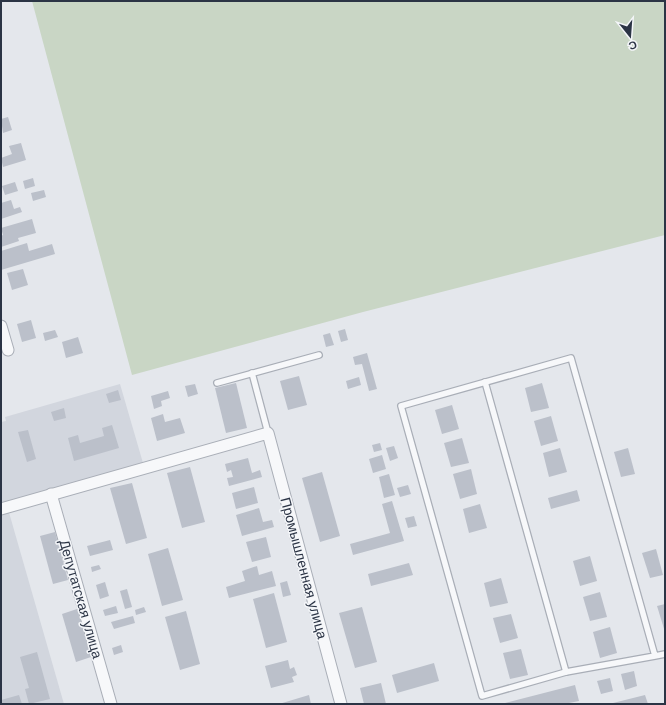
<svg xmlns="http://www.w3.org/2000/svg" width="666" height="705" font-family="Helvetica,sans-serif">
	<rect width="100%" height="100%" fill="#e4e7ec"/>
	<path fill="#d2d6de" d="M120,384L143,463L6,502L64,704H1V422L6,421L5,417Z"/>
	<path fill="#c9d6c5" d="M32,1H665V235L363,312L132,375Z"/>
	<g fill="#bbc0ca">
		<path d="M8,117L12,130L3,133L1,119Z"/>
		<path d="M21,143L26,160L3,167L1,158L12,154L9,146Z"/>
		<path d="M33,178L35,186L25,189L23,181Z"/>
		<path d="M15,182L18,191L5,195L2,186Z"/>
		<path d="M44,190L46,197L33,201L31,193Z"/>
		<path d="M11,200L14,209L20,207L22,212L1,219V203Z"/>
		<path d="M32,219L36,233L18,238L19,241L1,247V236L3,235L1,228Z"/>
		<path d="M27,243L29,251L52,244L55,254L1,270V251Z"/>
		<path d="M23,269L28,285L12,290L7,273Z"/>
		<path d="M31,320L36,338L22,342L17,324Z"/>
		<path d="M345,329L348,340L341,342L338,331Z"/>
		<path d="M55,330L58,337L45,341L43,333Z"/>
		<path d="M330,333L334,345L326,347L323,335Z"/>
		<path d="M78,337L83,353L66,358L62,342Z"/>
		<path d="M367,353L377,389L369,391L362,364L355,365L353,357Z"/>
		<path d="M299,376L307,405L288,410L280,381Z"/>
		<path d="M359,377L361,385L348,389L346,381Z"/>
		<path d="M236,383L247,428L226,433L215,388Z"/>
		<path d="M542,383L549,408L531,412L525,388Z"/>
		<path d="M195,384L198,394L188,397L185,386Z"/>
		<path d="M118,390L121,400L109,403L106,394Z"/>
		<path d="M168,391L170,398L161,401L162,406L154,409L151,396Z"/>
		<path d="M452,405L459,429L442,434L435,410Z"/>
		<path d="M64,408L66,418L54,421L51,412Z"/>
		<path d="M163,414L165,422L180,418L185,433L157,441L151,418Z"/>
		<path d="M551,416L558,441L541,446L534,421Z"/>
		<path d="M112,425L119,448L74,461L68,438L78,435L80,443L104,436L102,428Z"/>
		<path d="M28,430L36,459L27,462L18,432Z"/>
		<path d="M462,438L469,463L451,467L444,443Z"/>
		<path d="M380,443L382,450L374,452L372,445Z"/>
		<path d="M394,446L398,458L390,461L386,448Z"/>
		<path d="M560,448L567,472L549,477L543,453Z"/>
		<path d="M628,448L635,474L621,477L614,452Z"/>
		<path d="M382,455L386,469L373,473L369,459Z"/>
		<path d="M248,458L252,473L260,470L262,477L229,486L227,478L233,477L231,470L227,472L225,464Z"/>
		<path d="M190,467L205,522L182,528L167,473Z"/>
		<path d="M471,469L477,494L460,499L453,474Z"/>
		<path d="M322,472L340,536L320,542L302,478Z"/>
		<path d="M389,474L395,495L384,498L379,477Z"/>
		<path d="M132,483L147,538L126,544L110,488Z"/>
		<path d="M408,485L411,494L400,497L397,488Z"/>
		<path d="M254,487L258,503L236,509L232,493Z"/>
		<path d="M577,490L580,501L551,509L548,498Z"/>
		<path d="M392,501L404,541L353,555L350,544L390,533L382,504Z"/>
		<path d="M480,504L487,528L469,533L463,509Z"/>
		<path d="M259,508L263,522L272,520L274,527L242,536L236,515Z"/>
		<path d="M414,516L417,526L408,528L405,518Z"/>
		<path d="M55,532L68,580L53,584L40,536Z"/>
		<path d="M266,537L271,557L252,562L246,542Z"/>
		<path d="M110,540L113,550L90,556L87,546Z"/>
		<path d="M168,548L183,600L162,606L148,554Z"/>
		<path d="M656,549L663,575L650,578L642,553Z"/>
		<path d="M590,556L597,581L580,586L573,561Z"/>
		<path d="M409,563L413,575L371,586L368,574Z"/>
		<path d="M99,565L101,569L92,572L91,567Z"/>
		<path d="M257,566L259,575L272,571L276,586L229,598L226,587L245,581L242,571Z"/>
		<path d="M501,578L508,603L490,607L484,583Z"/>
		<path d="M287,581L291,595L283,597L280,583Z"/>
		<path d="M105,582L109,596L100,599L96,585Z"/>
		<path d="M127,589L132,607L125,609L120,591Z"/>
		<path d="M600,592L607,617L590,621L583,597Z"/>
		<path d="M274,593L287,642L266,648L253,599Z"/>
		<path d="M665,604V632L657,606Z"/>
		<path d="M116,606L118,613L105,616L103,610Z"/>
		<path d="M144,607L146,612L136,615L135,610Z"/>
		<path d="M362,607L377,662L355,668L339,613Z"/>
		<path d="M77,609L91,657L76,662L62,614Z"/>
		<path d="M186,611L200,664L180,670L165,617Z"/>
		<path d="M511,614L518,638L500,643L493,618Z"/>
		<path d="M133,616L135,623L114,629L111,622Z"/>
		<path d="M610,627L617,653L600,658L593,632Z"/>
		<path d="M121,645L123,652L114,655L112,648Z"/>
		<path d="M521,649L528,675L510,679L503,653Z"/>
		<path d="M37,652L50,699L29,704L25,689L29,688L20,657Z"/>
		<path d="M288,660L290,669L294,667L297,675L292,677L294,682L271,688L265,666Z"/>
		<path d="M434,663L439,681L397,693L392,675Z"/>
		<path d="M634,671L637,686L625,690L621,674Z"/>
		<path d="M610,678L613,691L601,694L597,681Z"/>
		<path d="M381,683L386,704H364L360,688Z"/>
		<path d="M575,685L579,701L564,704H501Z"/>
		<path d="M19,695L22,704H1V700Z"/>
		<path d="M309,695L311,704H279Z"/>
		<path d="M645,695L648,704H613V703Z"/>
	</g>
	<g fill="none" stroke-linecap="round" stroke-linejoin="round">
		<g stroke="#a9aeb7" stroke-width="8">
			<g id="service">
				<path d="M252,373L268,433"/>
				<path d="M485,382L566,672"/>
				<path d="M217,383L319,355"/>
				<path d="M655,656L571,358L401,406L482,696L566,672L655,656L665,654"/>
			</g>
		</g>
		<g stroke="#a9aeb7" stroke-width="13">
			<g id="minor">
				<path d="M1,326L8,350"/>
				<path d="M51,494L111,704"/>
				<path d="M1,509L268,433L341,704"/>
			</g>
		</g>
		<use href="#service" stroke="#f7f8fa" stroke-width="5.5"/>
		<use href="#minor" stroke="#f7f8fa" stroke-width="11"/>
	</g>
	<g text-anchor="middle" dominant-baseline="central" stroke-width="3" stroke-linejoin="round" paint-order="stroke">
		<g font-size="14" fill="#2b3445" stroke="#f4f6f9">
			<text transform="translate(304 568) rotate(75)">Промышленная улица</text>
			<text transform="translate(81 599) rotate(74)">Депутатская улица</text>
		</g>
	</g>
	<rect width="666" height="705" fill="none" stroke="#2b3445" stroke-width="4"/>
	<g transform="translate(630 36) rotate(163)" stroke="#f4f6f9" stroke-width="3" paint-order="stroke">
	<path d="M0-3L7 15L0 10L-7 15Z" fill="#2b3445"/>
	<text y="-6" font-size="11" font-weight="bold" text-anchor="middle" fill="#2b3445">С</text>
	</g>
</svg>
